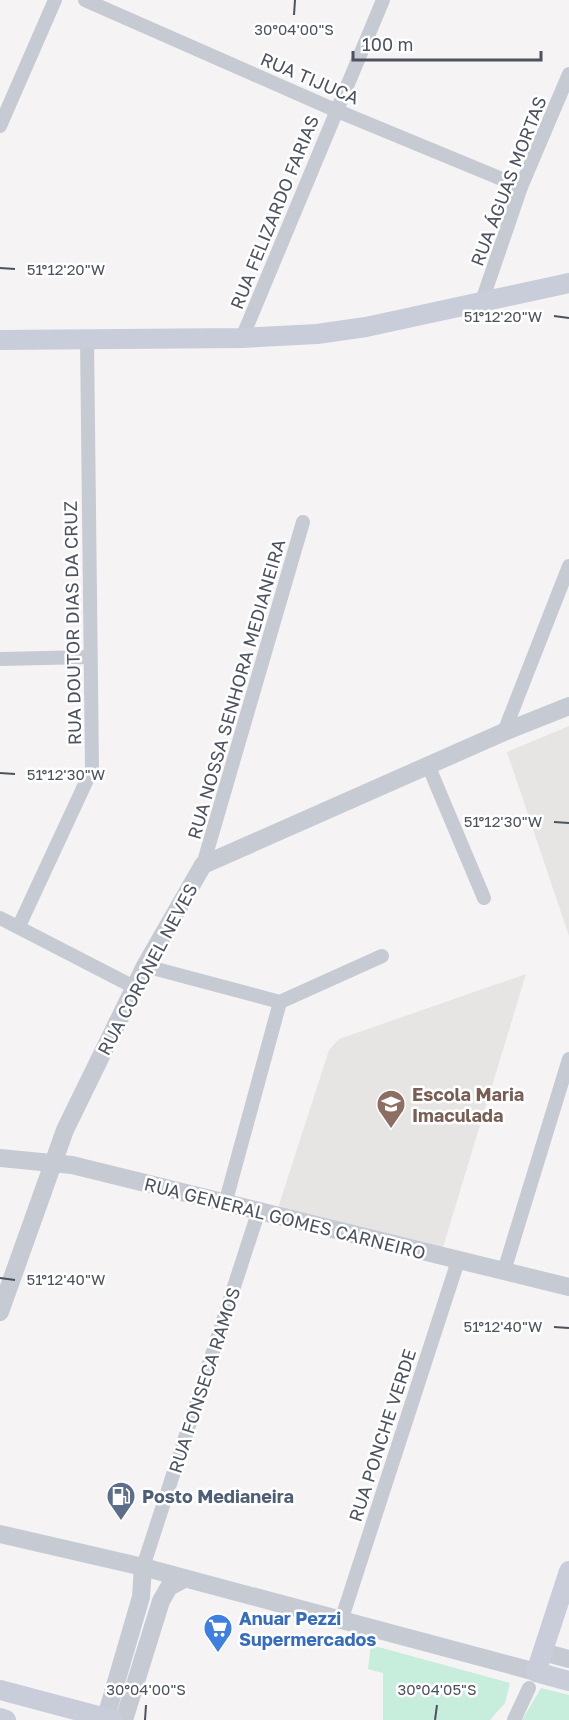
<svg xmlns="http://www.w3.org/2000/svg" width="569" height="1720" font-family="'Golos Text',sans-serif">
	<rect width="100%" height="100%" fill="#f5f3f3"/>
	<g fill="#e6e5e4">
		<path d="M569,726V936L507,752Z"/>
		<path d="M526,974L443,1247L278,1208L329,1050L339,1039Z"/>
	</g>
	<g fill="#c7eddc">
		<path d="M371,1645L510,1683L505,1703L490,1720H383V1673L368,1669Z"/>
		<path d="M541,1688L569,1695V1720H522Z"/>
	</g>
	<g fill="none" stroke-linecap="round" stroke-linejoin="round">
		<g stroke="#c5cad3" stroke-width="14">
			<path d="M85,0L335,110L521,187"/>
			<path d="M0,126L55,0"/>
			<path d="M482,301L521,187L569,74"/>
			<path d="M242,338L383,0"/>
			<path d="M0,659L90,657"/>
			<path d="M504,732L569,566"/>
			<path d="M428,765L484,898"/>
			<path d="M203,865L303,522"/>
			<path d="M0,918L134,987"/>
			<path d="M19,926L92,769L87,339"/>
			<path d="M145,966L280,1002L382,956"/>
			<path d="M225,1204L280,1002"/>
			<path d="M504,1271L569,1059"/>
			<path d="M143,1567L258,1213"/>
			<path d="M341,1621L458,1261"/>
			<path d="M514,1720L529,1688"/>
		</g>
		<g stroke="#c5cad3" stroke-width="18">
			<path d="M0,1158L72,1165L569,1287"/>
			<path d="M0,1312L65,1130L145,966L203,865L504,732L569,706"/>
			<path d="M0,1534L143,1567L536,1672"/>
			<path d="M543,1652L569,1659"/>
			<path d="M105,1720L141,1597L143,1567"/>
			<path d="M124,1720L161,1601L169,1587L184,1579"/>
		</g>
		<g stroke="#c8cdd9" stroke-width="20">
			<path d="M0,340L242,338L317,334L366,327L569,283"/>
			<path d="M569,1571L536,1672L569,1681"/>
			<path d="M0,1690L113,1720"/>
			<path d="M0,1718L6,1720"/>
		</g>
	</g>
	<path fill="none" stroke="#4c525f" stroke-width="2" d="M294,15L295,0M0,268L15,269M554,316L569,318M0,773L15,774M554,822L569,823M0,1278L15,1280M554,1327L569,1328M145,1720L146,1705M435,1720L437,1705"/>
	<defs>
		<g id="school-pin" transform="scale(1.5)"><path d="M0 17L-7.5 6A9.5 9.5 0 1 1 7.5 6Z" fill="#8d6e63" stroke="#fff"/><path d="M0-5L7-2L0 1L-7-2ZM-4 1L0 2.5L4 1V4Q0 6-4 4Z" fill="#fff"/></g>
		<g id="fuel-pin" transform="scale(1.5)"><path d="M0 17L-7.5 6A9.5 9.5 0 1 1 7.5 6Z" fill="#5c6f8a" stroke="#fff"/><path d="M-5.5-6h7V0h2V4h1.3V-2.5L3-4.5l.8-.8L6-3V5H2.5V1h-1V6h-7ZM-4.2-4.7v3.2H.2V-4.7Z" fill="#fff"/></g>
		<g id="supermarket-pin" transform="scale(1.5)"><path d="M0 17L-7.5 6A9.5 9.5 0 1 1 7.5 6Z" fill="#3f7fe0" stroke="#fff"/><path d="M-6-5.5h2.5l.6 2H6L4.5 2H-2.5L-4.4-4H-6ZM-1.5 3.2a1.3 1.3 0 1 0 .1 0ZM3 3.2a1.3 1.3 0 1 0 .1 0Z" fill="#fff"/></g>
	</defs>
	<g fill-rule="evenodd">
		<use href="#school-pin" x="391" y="1104"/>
		<use href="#fuel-pin" x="121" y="1496"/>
		<use href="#supermarket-pin" x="218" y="1628"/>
	</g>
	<g text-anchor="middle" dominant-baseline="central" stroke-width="5" stroke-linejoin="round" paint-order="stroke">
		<g font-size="18" fill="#4c525f" stroke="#fff">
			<text transform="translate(310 78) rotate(23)">RUA TIJUCA</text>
			<text transform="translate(508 181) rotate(-69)">RUA ÁGUAS MORTAS</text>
			<text transform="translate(274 212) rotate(-68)">RUA FELIZARDO FARIAS</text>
			<text transform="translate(72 623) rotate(-91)">RUA DOUTOR DIAS DA CRUZ</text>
			<text transform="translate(236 689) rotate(-74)">RUA NOSSA SENHORA MEDIANEIRA</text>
			<text transform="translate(147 969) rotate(-62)">RUA CORONEL NEVES</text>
			<text transform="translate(285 1218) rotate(14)">RUA GENERAL GOMES CARNEIRO</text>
			<text transform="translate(204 1380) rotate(-72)">RUA FONSECA RAMOS</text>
			<text transform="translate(382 1435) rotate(-72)">RUA PONCHE VERDE</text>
		</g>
		<g font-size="18" font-weight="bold" fill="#785e54" stroke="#fff" text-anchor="start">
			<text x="412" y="1094">Escola Maria<tspan x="412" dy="21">Imaculada</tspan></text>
		</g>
		<g font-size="18" font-weight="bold" fill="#4e5e75" stroke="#fff" text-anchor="start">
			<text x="142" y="1496">Posto Medianeira</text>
		</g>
		<g font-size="18" font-weight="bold" fill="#366cbe" stroke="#fff" text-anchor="start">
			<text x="239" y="1618">Anuar Pezzi<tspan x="239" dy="21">Supermercados</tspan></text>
		</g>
	</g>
	<g font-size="15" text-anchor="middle" fill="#4c525f" stroke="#fff" stroke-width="5" stroke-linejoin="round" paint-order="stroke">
		<text x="294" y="35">30°04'00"S</text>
		<text x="66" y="275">51°12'20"W</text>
		<text x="503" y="322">51°12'20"W</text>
		<text x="66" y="780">51°12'30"W</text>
		<text x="503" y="827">51°12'30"W</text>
		<text x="66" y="1285">51°12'40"W</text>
		<text x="503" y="1332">51°12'40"W</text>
		<text x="146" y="1695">30°04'00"S</text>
		<text x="437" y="1695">30°04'05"S</text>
	</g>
	<path d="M353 51v9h188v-9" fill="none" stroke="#4c525f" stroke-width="3"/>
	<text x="362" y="51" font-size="18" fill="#4c525f" stroke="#ffffff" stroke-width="4.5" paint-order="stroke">100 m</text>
</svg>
